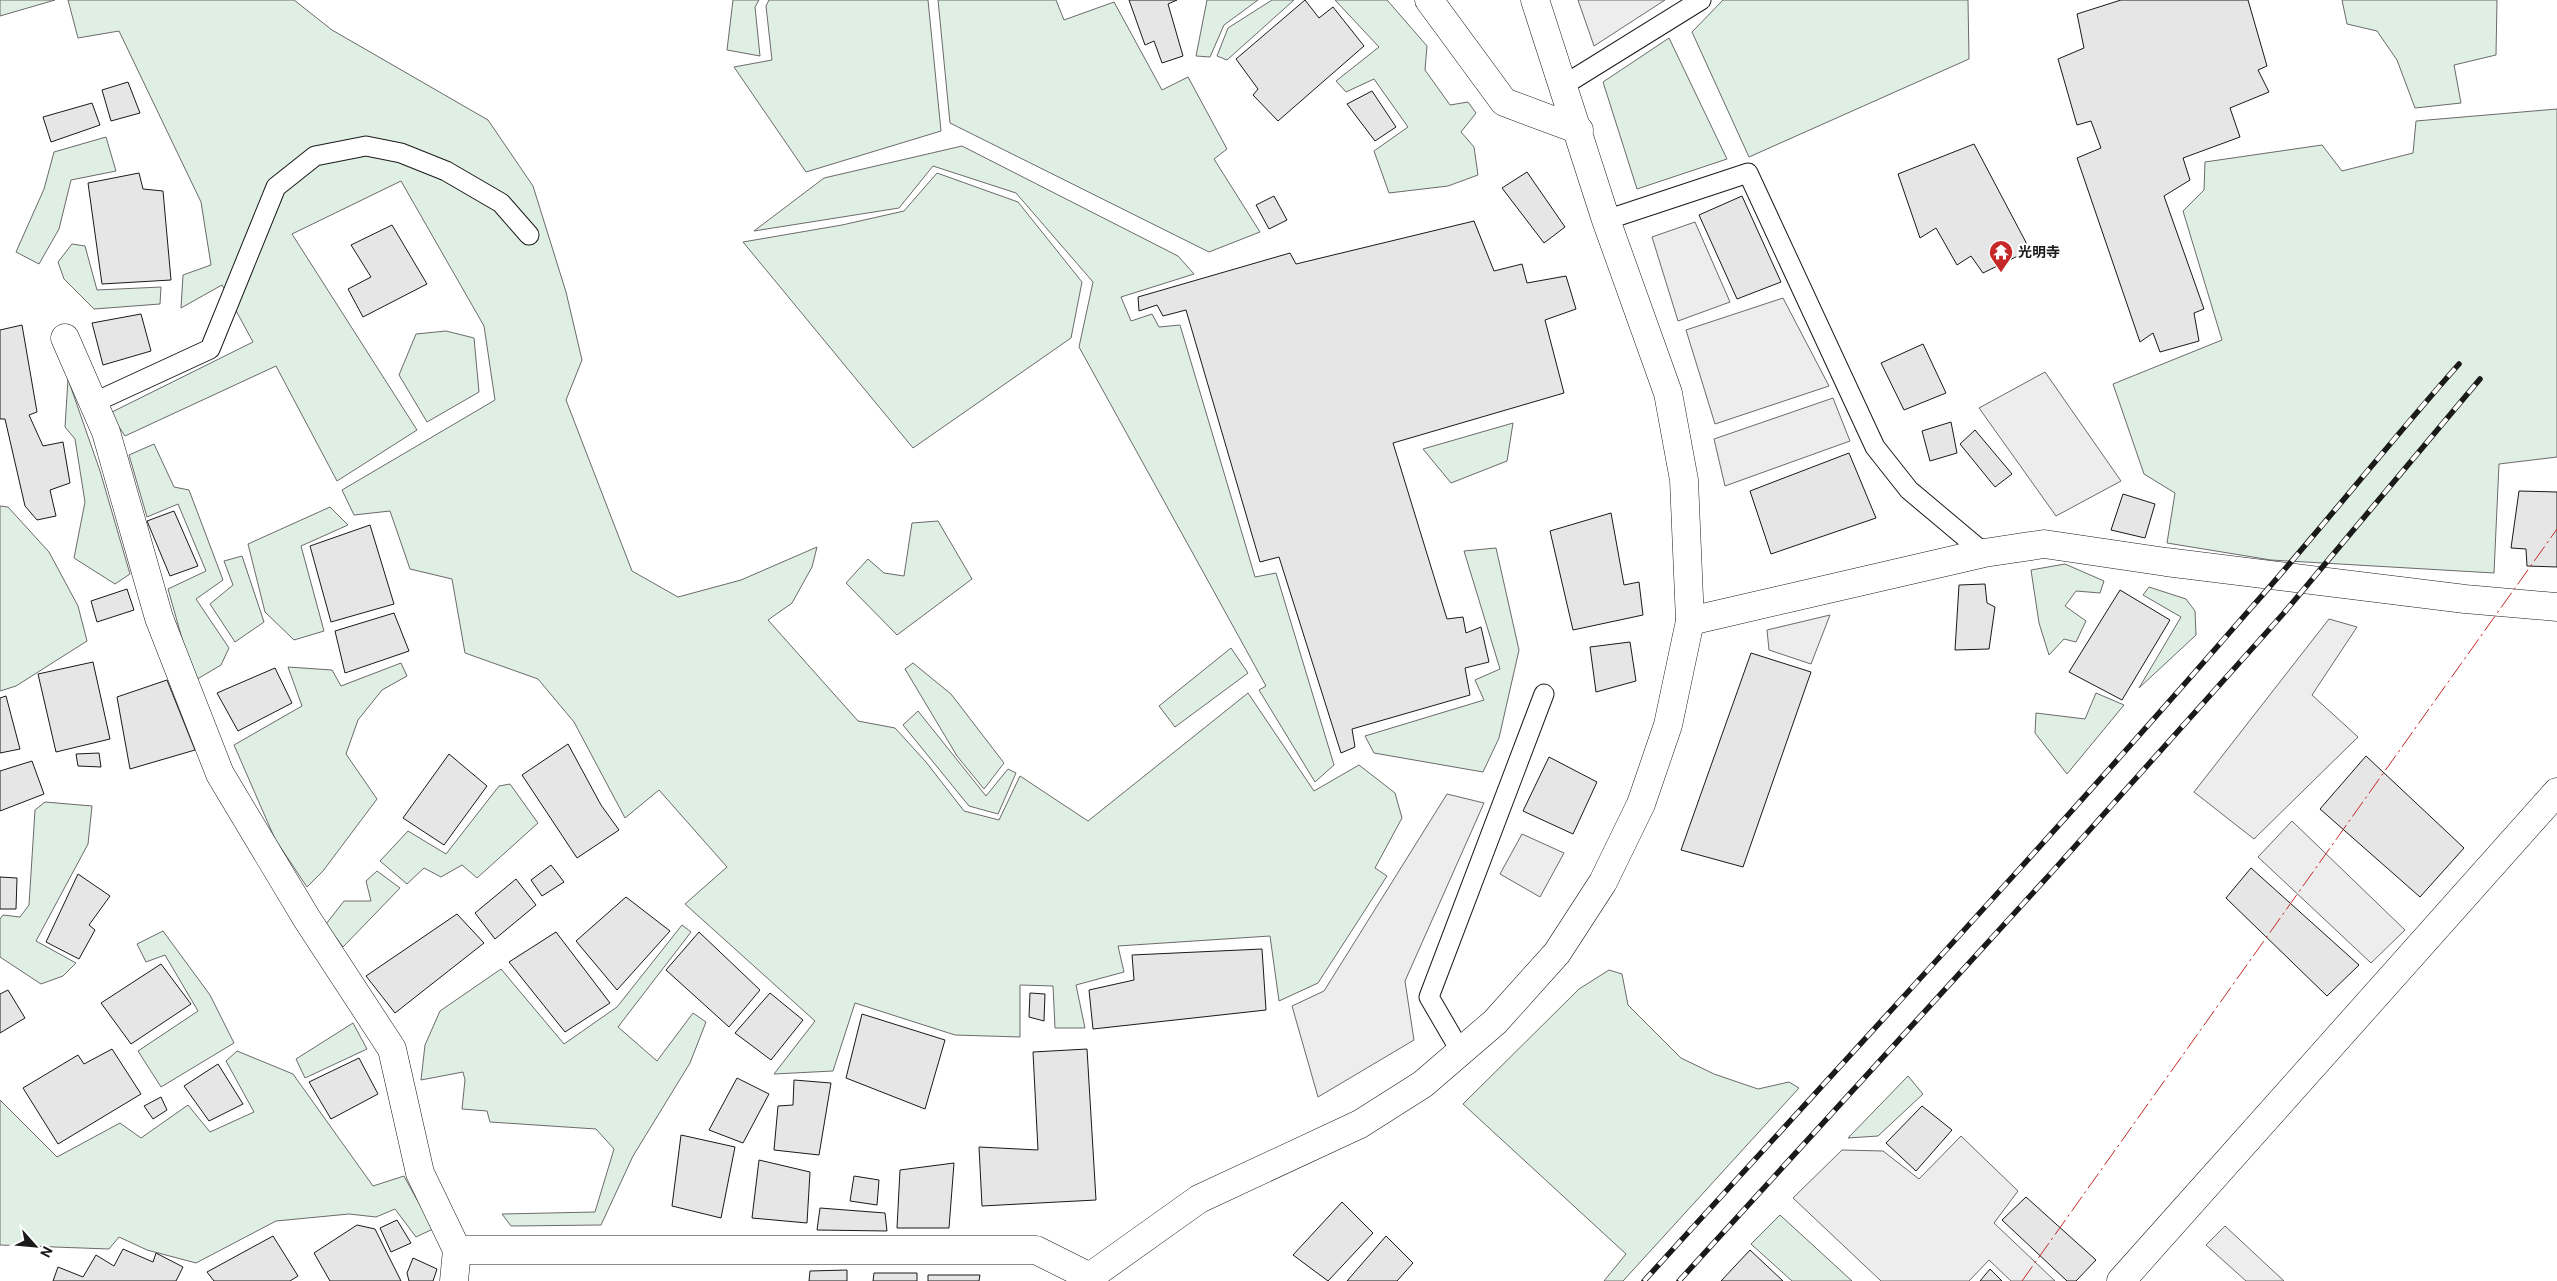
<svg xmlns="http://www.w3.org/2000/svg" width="2557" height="1281" font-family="Roboto,'Noto Sans JP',sans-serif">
	<rect width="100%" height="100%" fill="#fff"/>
	<g fill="#e0efe3" stroke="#6a6a6a">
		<path d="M0,0H55L0,16Z"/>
		<path d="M68,0H294L332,30L488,120L533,186L566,292L582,360L566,400L632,571L678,597L741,580L817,547L812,567L792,603L768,620L858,721L895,728L926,762L964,811L999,820L1020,776L1088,821L1248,693L1314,791L1359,765L1395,793L1402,818L1375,868L1387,876L1318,983L1279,1001L1270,936L1118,946L1124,972L1076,985L1085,1028H1055L1053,986L1020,985V1037L955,1035L855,1003L833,1071L774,1074L815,1021L685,904L727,867L659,790L625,818L574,722L538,679L465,653L452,579L410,569L390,511L354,515L342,490L495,400L484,326L401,181L292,234L417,430L337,481L276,366L125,436L110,413L253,342L222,285L181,308L183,275L211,265L201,202L119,31L78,38Z"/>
		<path d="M733,0H759L755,7L760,56L727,50Z"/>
		<path d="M769,0H928L941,131L806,172L734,67L772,60L766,6Z"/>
		<path d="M938,0H1056L1064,20L1114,2L1162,90L1188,77L1227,149L1214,159L1260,232L1209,252L950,123Z"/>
		<path d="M1207,0H1258L1224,25L1210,57L1196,56Z"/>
		<path d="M1272,0H1294L1227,60L1217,56L1228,28Z"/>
		<path d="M1335,0H1387L1427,46L1425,70L1450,105L1468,102L1476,113L1461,132L1474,147L1478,175L1448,186L1389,193L1374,151L1408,127L1374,79L1346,92L1336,81L1379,47Z"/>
		<path d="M1723,0H1968L1969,59L1749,157L1692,32Z"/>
		<path d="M2342,0H2497L2496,55L2454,65L2461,103L2415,108L2397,60L2377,31L2347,24Z"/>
		<path d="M1669,38L1727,159L1637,189L1603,82Z"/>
		<path d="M2557,109V457L2499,464L2494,573L2271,560L2167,543L2175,493L2144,474L2113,384L2222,340L2183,211L2204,190L2205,162L2322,145L2342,171L2413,153L2416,121Z"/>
		<path d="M106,137L116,171L71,180L59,229L39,264L16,252L44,189L54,152Z"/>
		<path d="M962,146L1178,256L1194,274L1121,297L1131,321L1152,314L1159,327L1180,325L1255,577L1276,573L1334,765L1315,782L1259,690L1266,686L1079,347L1093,282L1016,193L933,166L899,208L754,231L824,178Z"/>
		<path d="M937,173L1018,202L1082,282L1071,338L913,448L743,242L842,225L904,211Z"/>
		<path d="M72,244L85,246L97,290L161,287L160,304L94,309L64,279L58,262Z"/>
		<path d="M446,331L474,338L479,392L427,422L399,375L416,334Z"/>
		<path d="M68,379L100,471L130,574L115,584L74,558L85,502L75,439L65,427Z"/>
		<path d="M1513,423L1507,461L1451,483L1423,449Z"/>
		<path d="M154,444L174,487L189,490L223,580L196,599L229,648L221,665L194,681L168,589L206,571L178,504L147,517L129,455Z"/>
		<path d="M0,506L8,507L49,552L78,606L87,641L16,686L0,691Z"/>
		<path d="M330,507L348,525L301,546L324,631L294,640L265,612L248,544Z"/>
		<path d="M938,521L972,579L897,635L846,583L868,559L884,573L904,576L912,523Z"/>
		<path d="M1496,548L1519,650L1499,738L1483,772L1374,753L1365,736L1484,700L1475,680L1500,669L1464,551Z"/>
		<path d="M242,556L264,622L235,642L210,604L233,585L224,561Z"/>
		<path d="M2065,564L2104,581L2100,593L2076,591L2065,606L2086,621L2076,642L2064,639L2049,655L2039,623L2031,570Z"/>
		<path d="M2149,587L2186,599L2195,611L2196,635L2139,688L2181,617L2143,595Z"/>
		<path d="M1231,648L1248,673L1175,727L1159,706Z"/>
		<path d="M401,663L407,676L382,690L358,720L346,754L377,799L323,871L307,887L275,839L234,745L302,706L288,667L332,670L341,686Z"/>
		<path d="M913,663L951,694L1004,763L984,789L957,756L905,669Z"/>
		<path d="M2096,693L2124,705L2067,774L2035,733L2036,713L2085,719Z"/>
		<path d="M918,711L986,796L1008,769L1016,773L998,814L969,806L903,725Z"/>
		<path d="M510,784L538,823L477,878L462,865L441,877L424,868L407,884L380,861L408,831L446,854L499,786Z"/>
		<path d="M45,802L92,806L88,844L36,941L76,963L63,976L41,984L0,957V919L3,915L20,917L29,905L35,810Z"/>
		<path d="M377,871L400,888L343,947L326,924L344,901H371L366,881Z"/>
		<path d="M682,925L691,932L618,1027L657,1061L693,1013L706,1022L690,1063L633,1156L601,1225L511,1226L502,1214L595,1212L614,1149L596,1129L490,1122L487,1111L462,1109L465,1080L463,1072L421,1080L425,1045L440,1011L501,969L564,1044L617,1007Z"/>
		<path d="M163,931L210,995L234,1043L161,1087L138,1051L198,1011L165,955L146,962L137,944Z"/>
		<path d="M1609,970L1622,974L1628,1005L1681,1058L1714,1074L1758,1089L1789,1082L1799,1088L1623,1281H1604L1626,1254L1463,1104L1579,989Z"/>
		<path d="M353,1023L367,1049L305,1078L296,1059Z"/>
		<path d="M237,1051L293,1074L373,1186L404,1176L433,1229L416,1237L395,1209L376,1217L349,1214L276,1221L196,1263L147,1250L119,1237L109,1249L0,1245V1100L57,1157L120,1123L141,1138L188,1105L210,1132L254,1112L226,1061Z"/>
		<path d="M1908,1076L1923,1094L1878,1136L1848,1138Z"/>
		<path d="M1780,1215L1852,1281H1792L1751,1244Z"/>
	</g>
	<g fill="#ededed" stroke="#6a6a6a">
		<path d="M1578,0H1665L1594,46Z"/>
		<path d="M1695,222L1730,302L1678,321L1652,237Z"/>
		<path d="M1783,298L1829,386L1715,424L1686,330Z"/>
		<path d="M2045,372L2121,481L2056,516L1979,408Z"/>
		<path d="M1833,398L1850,441L1725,486L1714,439Z"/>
		<path d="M1830,615L1811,664L1769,650L1767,630Z"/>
		<path d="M2329,619L2357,627L2312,695L2358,737L2254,839L2194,792Z"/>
		<path d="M1447,794L1484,803L1405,981L1414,1040L1318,1097L1292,1006L1324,991Z"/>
		<path d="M2292,821L2405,930L2371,963L2258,857Z"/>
		<path d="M1522,834L1564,853L1540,897L1500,874Z"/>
		<path d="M1961,1136L2018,1191L1994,1223L2055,1281H2011L1989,1260L1969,1281H1881L1793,1198L1842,1150L1883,1151L1919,1179Z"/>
		<path d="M2225,1226L2284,1281H2246L2206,1245Z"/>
	</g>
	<g fill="#e6e6e6" stroke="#1a1a1a">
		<path d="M1129,0H1177L1168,4L1183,56L1162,63L1154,41L1145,45Z"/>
		<path d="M1305,0L1319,18L1333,7L1364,46L1278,121L1253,95L1258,89L1236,59Z"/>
		<path d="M2121,0H2248L2267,66L2258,70L2269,92L2230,108L2240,137L2183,158L2190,180L2164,196L2204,309L2194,313L2199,341L2160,352L2153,333L2140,342L2077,158L2101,148L2091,121L2077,125L2058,59L2084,48L2077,14Z"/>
		<path d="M128,82L140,113L111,121L102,90Z"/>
		<path d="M1372,91L1396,127L1375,141L1347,104Z"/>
		<path d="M92,103L100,125L51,142L43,117Z"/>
		<path d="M1974,144L2030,250L1983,273L1971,256L1957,265L1936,228L1920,238L1898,174Z"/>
		<path d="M1527,172L1565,227L1544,243L1502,188Z"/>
		<path d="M139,173L143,189L163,191L171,280L102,284L88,183Z"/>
		<path d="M1274,196L1287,220L1269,229L1256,205Z"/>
		<path d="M1742,196L1781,282L1737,299L1699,215Z"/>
		<path d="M1474,221L1494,271L1522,264L1527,283L1566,276L1576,309L1545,320L1564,393L1393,443L1447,619L1463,617L1466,633L1481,627L1489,662L1465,668L1470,695L1352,729L1355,747L1341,753L1279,557L1260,562L1186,310L1163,316L1157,305L1139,311L1138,297L1290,253L1296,264Z"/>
		<path d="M392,225L427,284L363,317L348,289L371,277L351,245Z"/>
		<path d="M141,314L151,351L103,365L92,323Z"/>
		<path d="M22,325L37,412L29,415L43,446L63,442L70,483L50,490L56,516L37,520L25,506L5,419H0V330Z"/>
		<path d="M1923,344L1946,393L1904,410L1881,363Z"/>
		<path d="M1951,422L1957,453L1930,461L1922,431Z"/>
		<path d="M1975,430L2012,474L1995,487L1960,444Z"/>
		<path d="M1849,453L1876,518L1771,554L1750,491Z"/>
		<path d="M2519,491L2557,492V567L2527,566L2526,549L2511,548Z"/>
		<path d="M2123,494L2155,504L2145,538L2111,530Z"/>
		<path d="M174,511L198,566L170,576L147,521Z"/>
		<path d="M1611,513L1624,585L1639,582L1643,615L1573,630L1550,531Z"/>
		<path d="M370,525L394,604L331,622L310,546Z"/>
		<path d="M1985,584L1987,603L1995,607L1989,649L1955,650L1959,585Z"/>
		<path d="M127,589L134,610L97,622L91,601Z"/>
		<path d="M2120,590L2170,620L2122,700L2069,672Z"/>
		<path d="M394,613L409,651L345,673L335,631Z"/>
		<path d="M1630,642L1636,681L1596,692L1590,647Z"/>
		<path d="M1751,653L1811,672L1743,867L1681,850Z"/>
		<path d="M93,662L110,739L56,752L38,674Z"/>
		<path d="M275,668L292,703L238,731L217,693Z"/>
		<path d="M167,680L195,750L130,769L117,697Z"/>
		<path d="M6,696L20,749L0,753V698Z"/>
		<path d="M568,744L601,805L619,830L577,858L522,775Z"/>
		<path d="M99,753L101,767L78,766L76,754Z"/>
		<path d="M449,754L487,786L444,845L403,818Z"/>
		<path d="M2366,756L2464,848L2420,897L2320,809Z"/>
		<path d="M1549,757L1597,782L1573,834L1523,811Z"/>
		<path d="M32,761L44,794L0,811V771Z"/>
		<path d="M551,865L564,882L542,896L531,880Z"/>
		<path d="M2251,868L2359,965L2327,996L2226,898Z"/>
		<path d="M78,874L110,896L89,925L95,930L79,959L46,942Z"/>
		<path d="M0,877L17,878L16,909H0Z"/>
		<path d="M516,879L536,905L495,939L475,913Z"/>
		<path d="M626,897L670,931L617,990L576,941Z"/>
		<path d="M457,914L484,943L395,1013L366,976Z"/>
		<path d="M556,932L610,1003L565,1032L509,962Z"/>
		<path d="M699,932L760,990L729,1027L666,970Z"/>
		<path d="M1262,949L1266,1010L1093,1029L1089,990L1134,980L1132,955Z"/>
		<path d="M161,964L191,1004L131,1044L101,1003Z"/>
		<path d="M8,990L25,1018L0,1033V994Z"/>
		<path d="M770,993L803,1020L771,1060L735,1033Z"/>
		<path d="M1030,993L1045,994L1044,1021L1029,1017Z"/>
		<path d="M862,1014L945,1040L925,1109L846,1078Z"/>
		<path d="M112,1049L141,1094L58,1144L23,1088L78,1055L84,1064Z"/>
		<path d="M1087,1049L1096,1200L982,1206L979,1147L1038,1150L1033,1052Z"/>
		<path d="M359,1058L378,1094L331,1119L309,1082Z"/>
		<path d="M218,1064L243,1104L209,1121L184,1086Z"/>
		<path d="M737,1078L769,1094L743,1143L709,1130Z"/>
		<path d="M794,1080L831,1083L819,1155L774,1150L778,1106L793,1105Z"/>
		<path d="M161,1097L167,1110L153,1119L144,1106Z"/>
		<path d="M1922,1106L1952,1130L1916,1171L1886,1143Z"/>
		<path d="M681,1135L735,1147L721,1218L672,1206Z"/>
		<path d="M759,1160L810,1172L807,1223L752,1218Z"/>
		<path d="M954,1163L949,1228H897L900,1170Z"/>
		<path d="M854,1176L879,1180L877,1205L850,1201Z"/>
		<path d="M2026,1197L2096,1260L2076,1281H2067L2002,1220Z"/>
		<path d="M1342,1202L1373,1233L1328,1281L1293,1255Z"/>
		<path d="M820,1208L885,1213L887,1231L817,1230Z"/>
		<path d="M397,1220L411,1243L391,1252L380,1228Z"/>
		<path d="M357,1225L375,1229L401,1281H330L314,1253Z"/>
		<path d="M273,1236L298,1276L290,1281H214L207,1272Z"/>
		<path d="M1386,1236L1413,1263L1397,1281H1347Z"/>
		<path d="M123,1249L153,1262L156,1253L183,1267L176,1281H53L58,1267L83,1277L96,1255L114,1266Z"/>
		<path d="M1750,1250L1783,1281H1721Z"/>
		<path d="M413,1258L437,1269L433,1281H409L407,1273Z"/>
		<path d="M1990,1269L2002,1281H1980Z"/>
		<path d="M847,1270V1281H809L810,1271Z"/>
		<path d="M874,1273H917V1281H873Z"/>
		<path d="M928,1275H980L979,1281H928Z"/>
	</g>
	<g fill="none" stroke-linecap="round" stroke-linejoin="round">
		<g stroke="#1a1a1a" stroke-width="21">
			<g id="service">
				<path d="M1564,85L1701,0"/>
				<path d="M1606,220L1748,173L1875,447L1909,490L1984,553"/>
				<path d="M93,403L210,349L276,187L315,156L366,146L401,153L446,171L501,203L529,235"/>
				<path d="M1461,1052L1429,997L1544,694"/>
			</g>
		</g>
		<g stroke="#1a1a1a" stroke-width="29">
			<g id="minor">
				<path d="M1429,0L1504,102L1579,130"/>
				<path d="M65,338L106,432L159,618L220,774L307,919L392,1049L420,1173L457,1250L454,1281"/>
				<path d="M1690,621L1984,553L2044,544L2166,562L2465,599L2557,607"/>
				<path d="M457,1250H1036L1088,1276L1094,1281"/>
			</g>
		</g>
		<g stroke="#1a1a1a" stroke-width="29">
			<g id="tertiary">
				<path d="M1084,1281L1199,1199L1360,1124L1423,1084L1495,1022L1557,953L1603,882L1641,804L1668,725L1690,621L1684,480L1668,393L1606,220L1535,0"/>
				<path d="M2121,1281L2557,792"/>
			</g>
		</g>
		<use href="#service" stroke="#fff" stroke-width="19"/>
		<use href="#minor" stroke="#fff" stroke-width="28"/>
		<use href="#tertiary" stroke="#fff" stroke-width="28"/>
		<g stroke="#1a1a1a" stroke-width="5.5">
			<g id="rail">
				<path d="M1644,1281C1847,1058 2053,836 2251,608C2322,528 2388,444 2459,364"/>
				<path d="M1679,1281L2052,872L2283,614L2480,379"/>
			</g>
		</g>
		<use href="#rail" stroke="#fff" stroke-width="4" stroke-dasharray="11" stroke-linecap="butt"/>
		<path stroke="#c62828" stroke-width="1" stroke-dasharray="18 4 2.5 4" stroke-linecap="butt" d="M2022,1281L2557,529"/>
	</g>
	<defs>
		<g id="temple-pin" transform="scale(1.25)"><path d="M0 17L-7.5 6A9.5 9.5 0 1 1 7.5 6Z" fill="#c62828" stroke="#fff"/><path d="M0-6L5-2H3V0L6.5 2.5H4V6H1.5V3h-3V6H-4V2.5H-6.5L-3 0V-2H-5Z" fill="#fff"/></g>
	</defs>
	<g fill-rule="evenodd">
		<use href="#temple-pin" x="2001" y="252"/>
	</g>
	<g text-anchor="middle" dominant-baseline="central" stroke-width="4" stroke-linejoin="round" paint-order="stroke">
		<g font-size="14" font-weight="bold" fill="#1a1a1a" stroke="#fff" text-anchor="start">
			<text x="2018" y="252">光明寺</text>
		</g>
	</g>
	<g transform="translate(35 1246) rotate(117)" stroke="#ffffff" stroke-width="4" paint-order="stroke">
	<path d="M0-4L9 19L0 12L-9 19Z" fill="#1a1a1a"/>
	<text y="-8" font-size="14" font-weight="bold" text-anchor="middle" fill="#1a1a1a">N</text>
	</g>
</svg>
